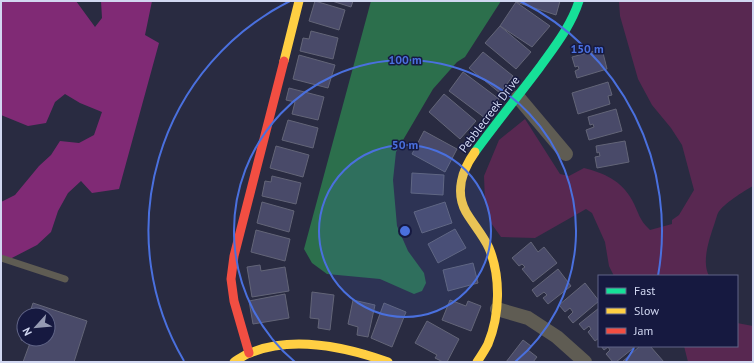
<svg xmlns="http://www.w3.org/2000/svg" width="754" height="363" font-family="'PT Sans',sans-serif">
	<rect width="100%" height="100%" fill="#292b41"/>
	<g fill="#582851">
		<path d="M619,1H753V186C744,191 723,204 718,213C717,215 716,219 715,222C710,237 701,261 709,276H614L609,266L605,242L592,213L586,209L535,238L501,237L491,223L485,202L484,176L499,140L525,119L560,174L569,176L584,168C604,173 622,181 632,200C639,213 639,220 650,230L672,224V220L679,215L694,190L682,145L671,128L652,105L638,79L620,16Z"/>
		<path d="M737,323L753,326V362H688L684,346H737Z"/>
	</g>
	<path fill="#802a75" d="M1,1H76L95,27L102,18L101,1H152L145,35L159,43L119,189L92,193L81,181L68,193L58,211L51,232L37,245L6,261L1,259V202L15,195L39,166L51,155L60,141L79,143L94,135L102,112L80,103L65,94L55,102L46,123L28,126L1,115Z"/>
	<path fill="#2c6f4c" d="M371,1H501L465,57L457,62L433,89L396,152L393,180L397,226L408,251L424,273L426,283L422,291L414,294L380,279L327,274L312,263L304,249Z"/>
	<g fill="#494a69" stroke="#636578">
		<path d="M315,1L345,10L339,30L309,21Z"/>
		<path d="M332,1H353L351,7Z"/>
		<path d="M516,1H560L556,15L516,2Z"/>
		<path d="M516,2L550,26L532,47L500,26Z"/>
		<path d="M500,26L531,52L516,69L485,43Z"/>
		<path d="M311,31L338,38L333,59L300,51L303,38L309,39Z"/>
		<path d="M602,49L607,69L577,78L575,71L579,69L578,66L575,67L572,57Z"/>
		<path d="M483,52L513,76L500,93L469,68Z"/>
		<path d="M299,55L335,65L328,88L293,79Z"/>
		<path d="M463,72L499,99L485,118L449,91Z"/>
		<path d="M608,82L612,95L608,96L610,104L578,114L572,93Z"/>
		<path d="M289,88L324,97L318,120L292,114L295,102L286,100Z"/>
		<path d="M444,94L476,121L460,139L429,112Z"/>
		<path d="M616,109L622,131L589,140L586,130L594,127L593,124L590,125L588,117Z"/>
		<path d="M288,120L318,128L313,148L282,140Z"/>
		<path d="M424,131L457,149L445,172L412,154Z"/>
		<path d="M625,141L629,162L597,168L595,157L600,156L599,152L597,153L596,146Z"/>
		<path d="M276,146L309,155L303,177L270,168Z"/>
		<path d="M412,173L444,175L443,195L411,193Z"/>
		<path d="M272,176L301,183L296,204L262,196L265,181L271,182Z"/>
		<path d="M262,202L294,211L289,232L257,223Z"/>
		<path d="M445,202L452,223L422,233L414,212Z"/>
		<path d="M455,229L466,248L438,263L428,244Z"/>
		<path d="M256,230L290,239L285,261L251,252Z"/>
		<path d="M531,242L538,252L544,247L557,263L533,282L522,269L525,267L522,264L519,266L512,258Z"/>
		<path d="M473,263L478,283L448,291L443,270Z"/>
		<path d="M260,265L261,271L285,267L289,291L252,297L247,267Z"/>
		<path d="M558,269L571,286L548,304L543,298L547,295L544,292L537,297L532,290Z"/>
		<path d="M585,283L599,301L573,323L568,317L573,312L570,308L565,312L559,305Z"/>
		<path d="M312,292L334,295L330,330L318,328L319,319L310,318Z"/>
		<path d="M285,294L289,318L253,324L249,301Z"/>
		<path d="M353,300L375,305L368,337L357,335L358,327L348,324Z"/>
		<path d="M450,300L466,306L468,301L481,306L471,331L442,320Z"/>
		<path d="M33,303L87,321L74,362H23L30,343L21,340L24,329V339H48V315H29Z"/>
		<path d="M384,303L406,312L392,347L371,338Z"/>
		<path d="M599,308V338L595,341L588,332L591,329L589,326L584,330L579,324Z"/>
		<path d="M427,321L459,339L447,362H443L435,358L437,355L415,343Z"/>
		<path d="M523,340L531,346L528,350L537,357L533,362H506Z"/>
		<path d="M601,346H636L616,362H613L606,354L610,350L608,347L604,350Z"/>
		<path d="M640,346H650L664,362H622Z"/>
	</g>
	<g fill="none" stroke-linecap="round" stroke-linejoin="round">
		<path stroke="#5f5c53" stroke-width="7" d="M1,258L65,279"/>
		<g stroke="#5f5c53" stroke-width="14">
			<path d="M518,97L566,154"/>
			<path d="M497,309L528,318L557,337L585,362"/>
		</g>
		<path stroke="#16e098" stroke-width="9" d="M475,152C496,123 519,95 540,67C555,46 571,26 579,1"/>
		<g stroke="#ffcf43" stroke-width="9">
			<path d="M284,61L299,1"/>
			<path d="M475,152C462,170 455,192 466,212C473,224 483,235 489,248C501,277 500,315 488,344C485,350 481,356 477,362"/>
			<path d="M234,362C239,359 244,355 250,353C293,335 346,347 388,362"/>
		</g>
		<path stroke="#f24e42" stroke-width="9" d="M249,353L234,301L231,279L234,256L284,61"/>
	</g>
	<circle cx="405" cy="231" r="86" fill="#4a70de" fill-opacity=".12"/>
	<g fill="none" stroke="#4a70de" stroke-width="2">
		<circle cx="405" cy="231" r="86"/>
		<path d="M295 362A171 171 0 1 1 515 362"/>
		<path d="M634 348A257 257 0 0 1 626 361M184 361A257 257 0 0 1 290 1M520 1A257 257 0 0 1 658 276"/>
	</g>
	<g text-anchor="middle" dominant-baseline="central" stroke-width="3" stroke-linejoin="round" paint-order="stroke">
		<g font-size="12" fill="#d1d7f1" stroke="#161940">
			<text transform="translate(489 114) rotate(-53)">Pebblecreek Drive</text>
		</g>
	</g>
	<circle cx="405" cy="231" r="6" fill="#4a70de" stroke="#161940" stroke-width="2"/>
	<g font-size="12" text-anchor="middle" font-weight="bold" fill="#4a70de" stroke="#161940" stroke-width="3" stroke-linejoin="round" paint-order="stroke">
		<text x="587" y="53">150 m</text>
		<text x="405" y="64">100 m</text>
		<text x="405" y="149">50 m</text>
	</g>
	<rect width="754" height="363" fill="none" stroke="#d1d7f1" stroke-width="4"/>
	<rect x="598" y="275" width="140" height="72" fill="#161940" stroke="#616587"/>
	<rect x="606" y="288" width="20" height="6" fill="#16e098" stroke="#616587"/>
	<text x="634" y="295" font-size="12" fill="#d1d7f1">Fast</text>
	<rect x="606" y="308" width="20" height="6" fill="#ffcf43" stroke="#616587"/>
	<text x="634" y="315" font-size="12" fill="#d1d7f1">Slow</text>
	<rect x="606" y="328" width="20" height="6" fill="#f24e42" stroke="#616587"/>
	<text x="634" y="335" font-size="12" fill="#d1d7f1">Jam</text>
	<g transform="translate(36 327) rotate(243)"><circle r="19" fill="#161940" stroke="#616587"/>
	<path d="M0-3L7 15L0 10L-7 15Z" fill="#969bb3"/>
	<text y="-6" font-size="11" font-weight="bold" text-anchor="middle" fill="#d1d7f1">N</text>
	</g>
</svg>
